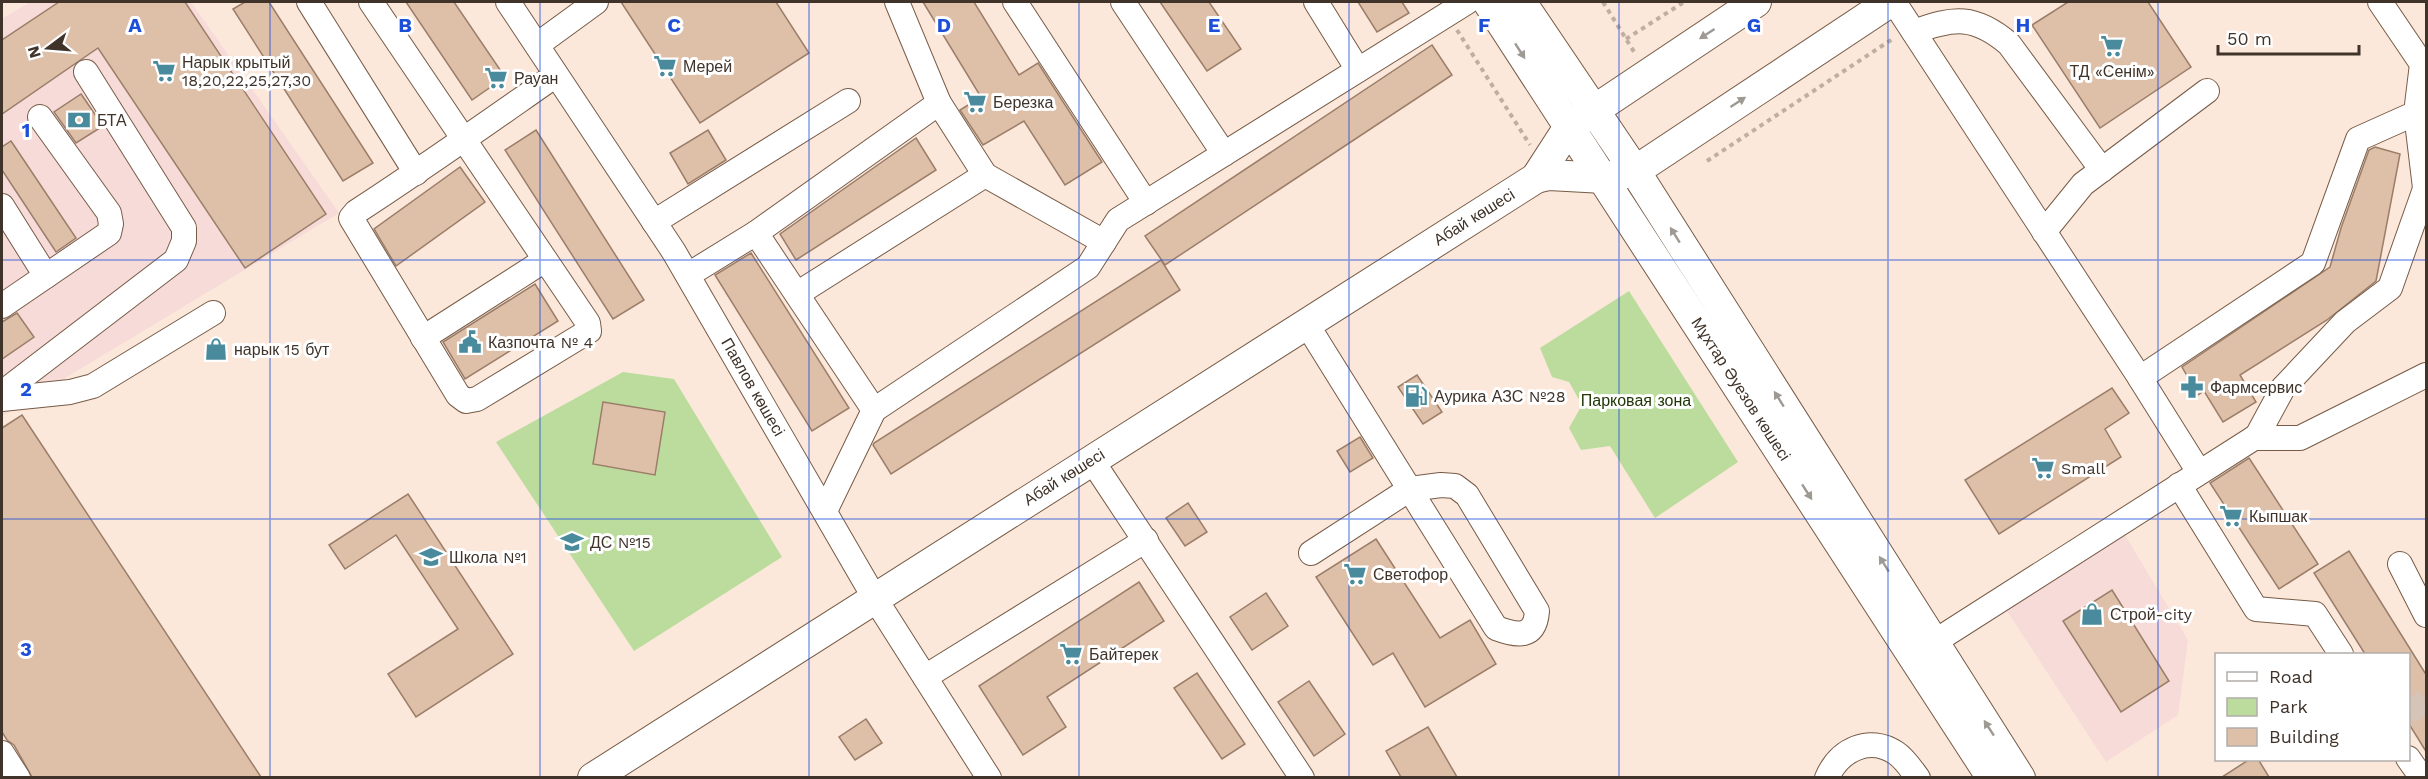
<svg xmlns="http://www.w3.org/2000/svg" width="2428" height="779" font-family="'Work Sans',sans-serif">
	<rect width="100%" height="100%" fill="#fbe8da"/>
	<g fill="#f6dbd8">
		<path d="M30,2H191L339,213L2,416V19Z"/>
		<path d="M2122,530L2188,640L2178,715L2106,762L2003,605Z"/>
	</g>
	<g fill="#bcdc9d">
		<path d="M1629,291L1738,462L1655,518L1610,446L1581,450L1569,428L1582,405L1569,382L1552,377L1540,348Z"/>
		<path d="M623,372L674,379L782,557L634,651L496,442Z"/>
	</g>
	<g fill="#debfa8" stroke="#9b7e69" stroke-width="1.5">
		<path d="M59,2H185L326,214L245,268L98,48L2,114V40Z"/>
		<path d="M245,2H269L373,163L343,181L233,9Z"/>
		<path d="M406,2H454L505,77L472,100Z"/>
		<path d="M621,2H776L809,53L700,123Z"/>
		<path d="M923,2H974L1019,75L1038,63L1102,162L1065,185L1024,121L983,145L960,110L981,97Z"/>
		<path d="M1160,2H1209L1241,49L1207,71Z"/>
		<path d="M1358,2H1402L1409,13L1377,32Z"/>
		<path d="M2068,2H2148L2191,67L2100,128L2032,25Z"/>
		<path d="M1432,45L1452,75L1165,265L1145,236Z"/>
		<path d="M81,94L103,126L76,143L54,112Z"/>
		<path d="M536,130L644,300L613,319L505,150Z"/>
		<path d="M708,130L726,160L688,184L670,153Z"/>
		<path d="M916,138L936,170L796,260L780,234Z"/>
		<path d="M11,141L76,238L56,252L2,170V147Z"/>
		<path d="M2375,147L2400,154L2376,281L2327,320L2240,375L2256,402L2223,422L2204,391L2198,395L2182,367L2330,267L2341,228L2369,150Z"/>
		<path d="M460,167L485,202L396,266L374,229Z"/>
		<path d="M751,253L849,408L812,431L715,275Z"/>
		<path d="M1161,260L1180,290L891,474L873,445L874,443Z"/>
		<path d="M535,284L558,321L465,379L443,342Z"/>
		<path d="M17,313L34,337L2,359V322Z"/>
		<path d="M1417,375L1442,412L1423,424L1398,387Z"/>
		<path d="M2112,388L2129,413L2105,429L2121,457L1999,534L1965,480Z"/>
		<path d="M603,402L665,412L655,475L593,464Z"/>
		<path d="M22,415L261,777H32L14,745L7,740L2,732V428Z"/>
		<path d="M1360,437L1373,458L1350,472L1337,451Z"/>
		<path d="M2249,458L2318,564L2279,589L2210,483Z"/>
		<path d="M408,494L513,654L416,717L388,674L458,629L396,535L345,569L329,545Z"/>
		<path d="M1188,503L1207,532L1185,546L1166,518Z"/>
		<path d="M1376,539L1440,638L1470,620L1496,664L1425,707L1393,653L1373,665L1316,577Z"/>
		<path d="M2349,551L2427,676V753L2409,724V654H2365L2314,573Z"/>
		<path d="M1139,582L1164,621L1047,697L1066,727L1023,755L979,686Z"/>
		<path d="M2112,590L2169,681L2121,712L2063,621Z"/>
		<path d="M1266,593L1288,626L1252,650L1230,617Z"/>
		<path d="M1197,673L1245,744L1222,759L1174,688Z"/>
		<path d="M1309,681L1345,734L1314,756L1278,702Z"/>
		<path d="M866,719L882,743L855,760L839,737Z"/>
		<path d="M1428,727L1457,777H1401L1386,751Z"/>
		<path d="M2250,759H2258L2269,777H2222Z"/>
	</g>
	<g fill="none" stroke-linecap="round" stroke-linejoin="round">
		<path stroke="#d5c4b7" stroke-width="24" stroke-dasharray="24 12" stroke-linecap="butt" d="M2408,713L2426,701"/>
		<g stroke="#775b47" stroke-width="26">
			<g id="minor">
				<path d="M309,2L416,173"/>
				<path d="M371,2C444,109 516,216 588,323L589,331L477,399L466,401L458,395L351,218L356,212C424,168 490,121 556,75"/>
				<path d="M508,2L674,252L874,597L989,778"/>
				<path d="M897,2L939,103"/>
				<path d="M1015,2L1146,203"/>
				<path d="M1123,2L1224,154"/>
				<path d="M1316,2L1358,70"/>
				<path d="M1894,2L2140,378"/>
				<path d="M1914,32C1954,17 1975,15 2009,44L2102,170"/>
				<path d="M537,45L596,2"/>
				<path d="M2416,113L2425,188"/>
				<path d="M2,206L46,276"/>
				<path d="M654,222L848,101"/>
				<path d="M2044,232L2083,184L2207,91"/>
				<path d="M756,233L939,103L985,175L1104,242"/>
				<path d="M688,275L756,233L874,410L1088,267L1118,220L1467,2"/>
				<path d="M797,294L985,175"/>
				<path d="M2,306L109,233L111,224L109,213L40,117"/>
				<path d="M1306,323L1496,628C1517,636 1535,639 1537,611L1467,495L1455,486L1441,485L1410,489L1311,553"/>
				<path d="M423,338L545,260"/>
				<path d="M2,393L176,260L184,241V228L86,72"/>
				<path d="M2,399L70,392L93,386L213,313"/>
				<path d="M2254,438H2300L2426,375"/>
				<path d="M1091,459L1302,778"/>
				<path d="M2199,472L2140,378L2313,263L2358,139L2416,113L2422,64L2380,2"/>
				<path d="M2179,485L2256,609L2315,614L2341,654"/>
				<path d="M825,511L874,410"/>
				<path d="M2400,564L2426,615"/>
				<path d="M1920,651L2257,436L2283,388L2345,322L2390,288L2426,186"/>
				<path d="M925,677L1146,540"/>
				<path d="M2,753L18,778"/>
				<path d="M2408,758L2422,778"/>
				<path d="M1827,778C1839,750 1869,735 1896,753C1905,759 1911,769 1918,778"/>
			</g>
		</g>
		<g stroke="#775b47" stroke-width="32">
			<g id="major">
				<path d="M1488,2L1992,778"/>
				<path d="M1521,2L1635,171L2020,778"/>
				<path d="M1536,178L1569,127L1756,2"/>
				<path d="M593,778L1536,178L1549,175L1604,178L1635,171L1890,2"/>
			</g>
		</g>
		<g stroke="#bfaea2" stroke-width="4" stroke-dasharray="4.5 4.5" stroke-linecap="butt">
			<path d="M1603,2L1636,55"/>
			<path d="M1457,30L1530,145"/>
			<path d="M1626,39L1684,2"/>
			<path d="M1707,161L1894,38"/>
		</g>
		<use href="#minor" stroke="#fff" stroke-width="24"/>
		<use href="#major" stroke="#fff" stroke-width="30"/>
	</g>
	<defs><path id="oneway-solid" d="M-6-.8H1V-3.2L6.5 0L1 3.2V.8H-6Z" transform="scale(1.5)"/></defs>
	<g fill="#9f9994">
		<use href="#oneway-solid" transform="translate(1707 34) rotate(147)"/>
		<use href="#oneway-solid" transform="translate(1520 51) rotate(57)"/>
		<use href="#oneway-solid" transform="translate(1738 102) rotate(-33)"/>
		<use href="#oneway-solid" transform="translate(1675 235) rotate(-122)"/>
		<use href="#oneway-solid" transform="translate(1779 399) rotate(-122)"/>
		<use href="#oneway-solid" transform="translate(1807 492) rotate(57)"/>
		<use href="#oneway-solid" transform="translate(1884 564) rotate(-122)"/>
		<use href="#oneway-solid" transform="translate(1989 728) rotate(-123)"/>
	</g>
	<path fill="none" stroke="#1d4ed8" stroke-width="1.5" stroke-opacity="0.55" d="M270,2V778M540,2V778M809,2V778M1079,2V778M1349,2V778M1619,2V778M1888,2V778M2158,2V778M2,260H2426M2,519H2426"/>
	<defs>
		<g id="supermarket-bare" transform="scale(1.8)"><path d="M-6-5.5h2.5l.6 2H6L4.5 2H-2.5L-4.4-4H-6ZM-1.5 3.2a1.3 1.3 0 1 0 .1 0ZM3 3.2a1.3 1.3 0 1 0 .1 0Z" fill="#498b9c" stroke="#fff" stroke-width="2.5" paint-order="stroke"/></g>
		<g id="bank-bare" transform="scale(1.8)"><path d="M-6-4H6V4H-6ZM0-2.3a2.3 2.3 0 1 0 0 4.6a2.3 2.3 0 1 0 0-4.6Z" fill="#498b9c" stroke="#fff" stroke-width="2.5" paint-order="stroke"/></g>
		<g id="civic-bare" transform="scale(1.8)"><path d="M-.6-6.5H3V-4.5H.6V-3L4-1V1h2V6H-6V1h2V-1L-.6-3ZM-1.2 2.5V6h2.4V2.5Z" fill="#498b9c" stroke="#fff" stroke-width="2.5" paint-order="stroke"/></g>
		<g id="shop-bare" transform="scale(1.8)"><path d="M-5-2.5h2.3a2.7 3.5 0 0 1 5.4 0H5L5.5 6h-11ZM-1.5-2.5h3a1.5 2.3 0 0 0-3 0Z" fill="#498b9c" stroke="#fff" stroke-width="2.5" paint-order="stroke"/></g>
		<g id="pharmacy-bare" transform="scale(1.8)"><path d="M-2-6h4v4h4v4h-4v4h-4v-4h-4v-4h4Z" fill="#498b9c" stroke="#fff" stroke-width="2.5" paint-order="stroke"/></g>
		<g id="fuel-bare" transform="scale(1.8)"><path d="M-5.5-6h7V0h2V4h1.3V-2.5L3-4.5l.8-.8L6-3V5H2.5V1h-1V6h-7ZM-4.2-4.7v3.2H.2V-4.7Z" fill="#498b9c" stroke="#fff" stroke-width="2.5" paint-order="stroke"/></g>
		<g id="school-bare" transform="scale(1.8)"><path d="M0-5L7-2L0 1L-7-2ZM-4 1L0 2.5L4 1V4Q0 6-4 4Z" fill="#498b9c" stroke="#fff" stroke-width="2.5" paint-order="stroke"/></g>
	</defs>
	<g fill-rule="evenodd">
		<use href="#supermarket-bare" x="2112" y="46"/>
		<use href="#supermarket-bare" x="665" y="66"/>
		<use href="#supermarket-bare" x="164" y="71"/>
		<use href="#supermarket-bare" x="496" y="78"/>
		<use href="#supermarket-bare" x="975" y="102"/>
		<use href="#bank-bare" x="79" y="120"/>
		<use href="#civic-bare" x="470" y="342"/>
		<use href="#shop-bare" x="216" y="349"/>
		<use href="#pharmacy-bare" x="2192" y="387"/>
		<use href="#fuel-bare" x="1416" y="396"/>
		<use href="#supermarket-bare" x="2043" y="468"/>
		<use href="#supermarket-bare" x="2231" y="516"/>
		<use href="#school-bare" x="572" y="542"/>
		<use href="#school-bare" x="431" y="557"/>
		<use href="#supermarket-bare" x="1355" y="574"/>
		<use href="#shop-bare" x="2092" y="614"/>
		<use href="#supermarket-bare" x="1071" y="654"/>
	</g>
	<g text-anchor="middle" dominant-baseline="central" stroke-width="6" stroke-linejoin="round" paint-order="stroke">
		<g font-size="16" fill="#3f332a" stroke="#fff" text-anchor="start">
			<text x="182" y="62">Нарык крытый<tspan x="182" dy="18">18,20,22,25,27,30</tspan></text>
			<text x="683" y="66">Мерей</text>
			<text x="2112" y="71" text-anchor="middle">ТД «Сенім»</text>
			<text x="514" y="78">Рауан</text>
			<text x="993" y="102">Березка</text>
			<text x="97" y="120">БТА</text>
			<text x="488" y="342">Казпочта № 4</text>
			<text x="234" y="349">нарык 15 бут</text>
			<text x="2210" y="387">Фармсервис</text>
			<text x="1434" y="396">Аурика АЗС №28</text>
			<text x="2061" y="468">Small</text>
			<text x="2249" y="516">Кыпшак</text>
			<text x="590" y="542">ДС №15</text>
			<text x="449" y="557">Школа №1</text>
			<text x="1373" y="574">Светофор</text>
			<text x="2110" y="614">Строй-city</text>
			<text x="1089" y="654">Байтерек</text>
		</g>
		<g font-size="16" fill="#3f332a" stroke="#fff">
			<text transform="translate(1474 217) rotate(-32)">Абай көшесі</text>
			<text transform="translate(753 387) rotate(60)">Павлов көшесі</text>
			<text transform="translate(1741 389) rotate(57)">Мұхтар Әуезов көшесі</text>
			<text transform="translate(1064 477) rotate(-32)">Абай көшесі</text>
		</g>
		<g font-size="16" fill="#233707" stroke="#fff">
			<text x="1636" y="400">Парковая зона</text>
		</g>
	</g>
	<g font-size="20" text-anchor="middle" font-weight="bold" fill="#1d4ed8" stroke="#fff" stroke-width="6" stroke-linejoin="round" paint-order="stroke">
		<text x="135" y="32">A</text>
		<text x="405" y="32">B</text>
		<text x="674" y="32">C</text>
		<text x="944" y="32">D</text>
		<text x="1214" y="32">E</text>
		<text x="1484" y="32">F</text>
		<text x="1754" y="32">G</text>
		<text x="2023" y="32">H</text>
		<text x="26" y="137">1</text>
		<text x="26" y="396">2</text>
		<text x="26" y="656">3</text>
	</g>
	<rect width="2428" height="779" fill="none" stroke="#3f332a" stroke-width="6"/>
	<rect x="2215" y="653" width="195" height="108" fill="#ffffff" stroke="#b2adaa" stroke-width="1.5"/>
	<rect x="2227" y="672" width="30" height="9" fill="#ffffff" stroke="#b2adaa" stroke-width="1.5"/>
	<text x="2269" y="683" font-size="18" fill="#3f332a">Road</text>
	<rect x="2227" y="698" width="30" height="18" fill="#bcdc9d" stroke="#b2adaa" stroke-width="1.5"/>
	<text x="2269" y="713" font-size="18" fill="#3f332a">Park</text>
	<rect x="2227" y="728" width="30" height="18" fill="#debfa8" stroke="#b2adaa" stroke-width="1.5"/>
	<text x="2269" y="743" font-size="18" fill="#3f332a">Building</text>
	<g transform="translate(48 48) rotate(254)" stroke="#ffffff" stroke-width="4.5" paint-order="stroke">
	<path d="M0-4.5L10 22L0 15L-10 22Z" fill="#3f332a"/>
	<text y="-9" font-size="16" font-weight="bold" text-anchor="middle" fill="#3f332a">N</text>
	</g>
	<path d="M2218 45v9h141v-9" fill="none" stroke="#3f332a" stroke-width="3"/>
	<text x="2227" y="45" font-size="18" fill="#3f332a" stroke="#ffffff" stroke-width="4.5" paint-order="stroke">50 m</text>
</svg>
